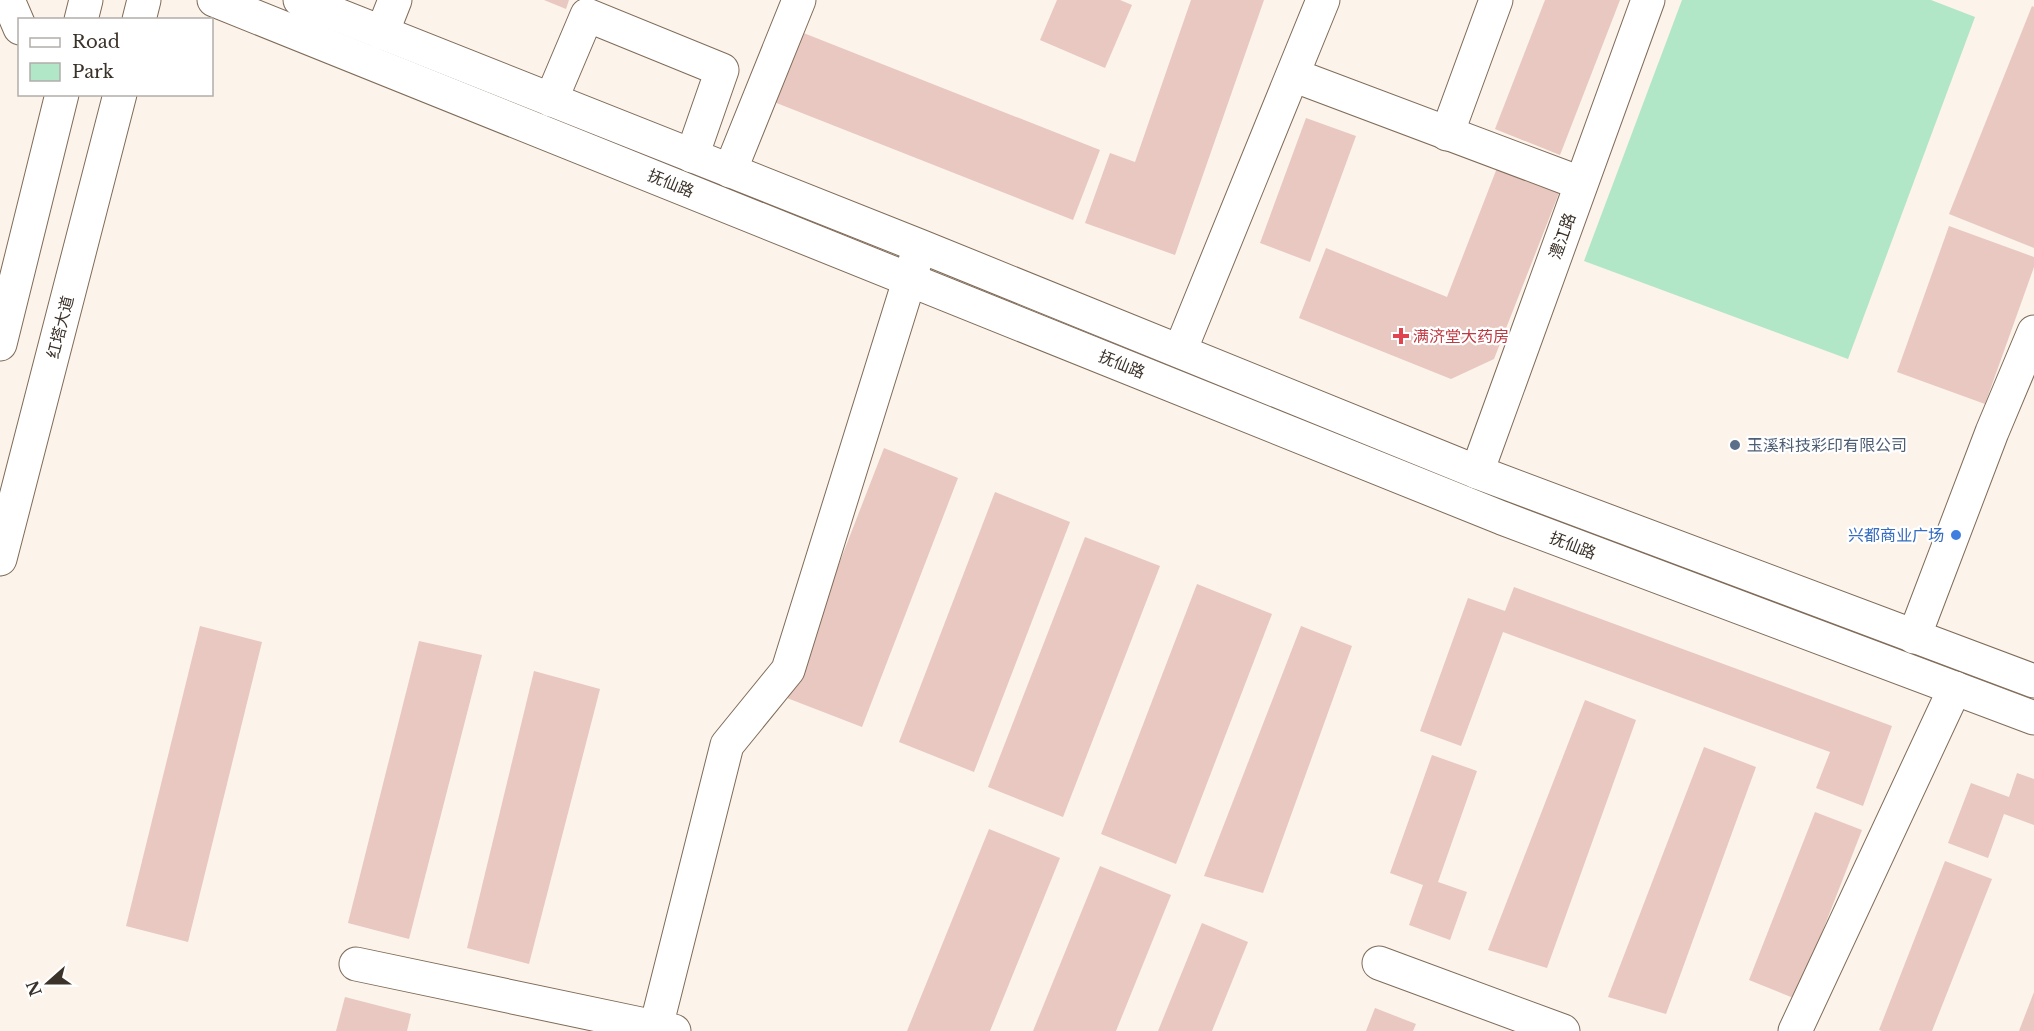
<svg xmlns="http://www.w3.org/2000/svg" width="2034" height="1031" font-family="'Libre Baskerville','Noto Sans SC',serif">
	<rect width="100%" height="100%" fill="#fcf3ea"/>
	<path fill="#b1e6c6" d="M1682,0H1931L1975,17L1848,359L1584,261Z"/>
	<g fill="#e8c8c0">
		<path d="M544,0H569L566,9Z"/>
		<path d="M1057,0H1120L1132,5L1105,68L1040,40Z"/>
		<path d="M1191,0H1264L1175,255L1085,223L1110,153L1135,162Z"/>
		<path d="M1545,0H1620L1560,155L1495,129Z"/>
		<path d="M2032,6L2034,7V248L1949,214Z"/>
		<path d="M801,32L1100,150L1073,220L774,102Z"/>
		<path d="M1306,118L1356,136L1310,262L1260,243Z"/>
		<path d="M1497,168L1559,193L1494,359L1451,379L1299,318L1326,248L1447,297Z"/>
		<path d="M1949,226L2034,257V267L1985,404L1897,372Z"/>
		<path d="M884,448L958,478L862,727L787,698Z"/>
		<path d="M995,492L1070,522L974,772L899,742Z"/>
		<path d="M1085,537L1160,566L1063,817L988,787Z"/>
		<path d="M1197,584L1272,614L1176,864L1101,834Z"/>
		<path d="M1514,587L1892,726L1863,806L1816,788L1830,752L1503,632L1461,746L1420,731L1468,598L1505,611Z"/>
		<path d="M200,626L262,642L188,942L126,926Z"/>
		<path d="M1301,626L1352,646L1263,893L1204,876Z"/>
		<path d="M419,641L482,655L409,939L348,923Z"/>
		<path d="M534,671L600,689L529,964L467,948Z"/>
		<path d="M1585,700L1636,720L1547,968L1488,950Z"/>
		<path d="M1704,747L1756,767L1666,1014L1608,997Z"/>
		<path d="M1432,755L1477,771L1438,882L1467,892L1450,940L1409,925L1423,885L1390,873Z"/>
		<path d="M2017,773L2034,779V825L2004,814L1988,858L1948,843L1971,783L2009,797Z"/>
		<path d="M1815,812L1862,830L1796,999L1749,980Z"/>
		<path d="M989,829L1060,858L990,1031H907Z"/>
		<path d="M1945,861L1992,879L1932,1031H1882L1879,1030Z"/>
		<path d="M1100,866L1171,895L1116,1031H1033Z"/>
		<path d="M1202,923L1248,942L1212,1031H1158Z"/>
		<path d="M2034,992V1031H2019Z"/>
		<path d="M345,997L411,1014L407,1031H336Z"/>
		<path d="M1375,1008L1416,1024L1413,1031H1366Z"/>
	</g>
	<g fill="none" stroke-linecap="round" stroke-linejoin="round">
		<g stroke="#7f6b58" stroke-width="35">
			<g id="street">
				<path d="M382,33L395,0"/>
				<path d="M1293,75L1580,183"/>
				<path d="M551,100L587,15L722,70L692,156"/>
				<path d="M1447,134L1496,0"/>
				<path d="M730,171L799,0"/>
				<path d="M1180,351L1323,0"/>
				<path d="M1477,472L1648,0"/>
				<path d="M1914,637L1992,432L2034,332"/>
				<path d="M1379,963L1563,1031"/>
				<path d="M356,964L674,1031"/>
				<path d="M655,1031L727,745L788,670L918,252"/>
				<path d="M1795,1031L1955,688"/>
			</g>
		</g>
		<g stroke="#7f6b58" stroke-width="35">
			<g id="secondary">
				<path d="M8,0L20,28"/>
				<path d="M214,0L1502,518L2034,718"/>
				<path d="M300,0L920,246L1477,472L2034,681"/>
				<path d="M81,20L86,0"/>
				<path d="M139,20L144,0"/>
				<path d="M0,344L62,94"/>
				<path d="M0,559L120,94"/>
			</g>
		</g>
		<use href="#street" stroke="#fff" stroke-width="33"/>
		<use href="#secondary" stroke="#fff" stroke-width="33"/>
	</g>
	<path fill="#e0444e" stroke="#fff" stroke-width="2" d="M1398 327h6v6h6v6h-6v6h-6v-6h-6v-6h6z"/>
	<circle fill="#5c6f8a" stroke="#fff" stroke-width="2" cx="1735" cy="445" r="6"/>
	<circle fill="#3f7fe0" stroke="#fff" stroke-width="2" cx="1956" cy="535" r="6"/>
	<g text-anchor="middle" dominant-baseline="central" stroke-width="4.5" stroke-linejoin="round" paint-order="stroke">
		<g font-size="16" fill="#3b322a" stroke="#fff">
			<text transform="translate(671 183) rotate(22)">抚仙路</text>
			<text transform="translate(1562 236) rotate(-70)">澧江路</text>
			<text transform="translate(60 327) rotate(-76)">红塔大道</text>
			<text transform="translate(1122 364) rotate(22)">抚仙路</text>
			<text transform="translate(1573 545) rotate(21)">抚仙路</text>
		</g>
		<g font-size="16" fill="#be3a42" stroke="#fff" text-anchor="start">
			<text x="1413" y="336">满济堂大药房</text>
		</g>
		<g font-size="16" fill="#4e5e75" stroke="#fff" text-anchor="start">
			<text x="1747" y="445">玉溪科技彩印有限公司</text>
		</g>
		<g font-size="16" fill="#366cbe" stroke="#fff" text-anchor="end">
			<text x="1944" y="535">兴都商业广场</text>
		</g>
	</g>
	<rect x="18" y="18" width="195" height="78" fill="#ffffff" stroke="#b1adaa" stroke-width="1.5"/>
	<rect x="30" y="38" width="30" height="9" fill="#ffffff" stroke="#b1adaa" stroke-width="1.5"/>
	<text x="72" y="48" font-size="18" fill="#3b322a">Road</text>
	<rect x="30" y="63" width="30" height="18" fill="#b1e6c6" stroke="#b1adaa" stroke-width="1.5"/>
	<text x="72" y="78" font-size="18" fill="#3b322a">Park</text>
	<g transform="translate(48 983) rotate(249)" stroke="#ffffff" stroke-width="4.5" paint-order="stroke">
	<path d="M0-4.5L10 22L0 15L-10 22Z" fill="#3b322a"/>
	<text y="-9" font-size="16" font-weight="bold" text-anchor="middle" fill="#3b322a">N</text>
	</g>
</svg>
